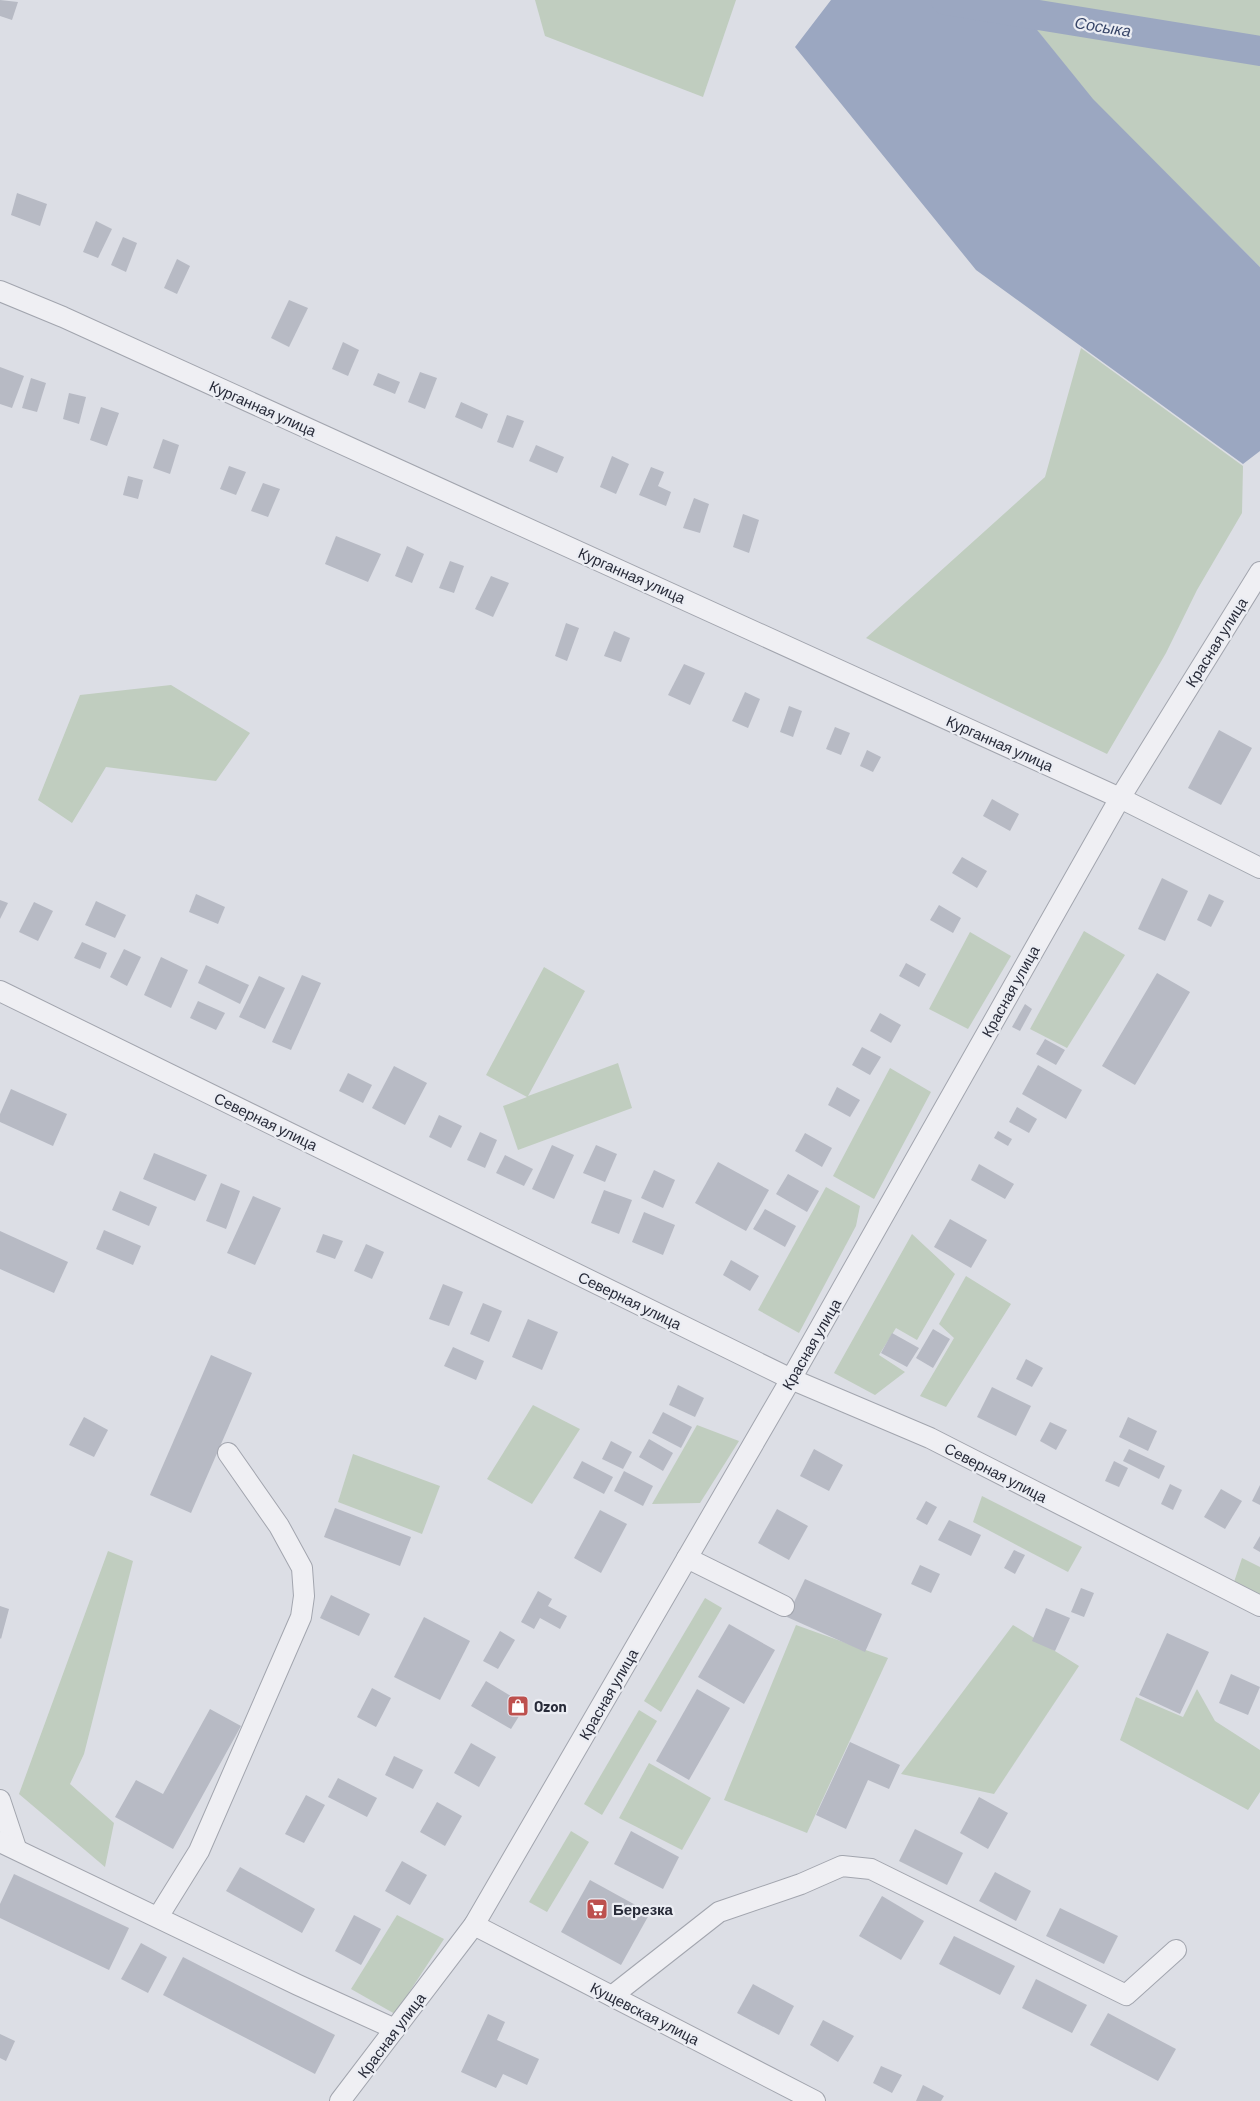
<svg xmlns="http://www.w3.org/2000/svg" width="1260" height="2101" font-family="Barlow,sans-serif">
	<rect width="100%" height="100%" fill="#dcdee5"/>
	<g fill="#c0cdbf">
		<path d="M535,0H736L703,97L545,36Z"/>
		<path d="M1013,0H1260V267L1092,99Z"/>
		<path d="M1081,348L1243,466L1242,513L1197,590L1166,653L1107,754L866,638L1045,477Z"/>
		<path d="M171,685L250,733L216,781L106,767L72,823L38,800L80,695Z"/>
		<path d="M1084,931L1125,955L1067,1048L1030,1029Z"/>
		<path d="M970,932L1011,956L968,1029L929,1009Z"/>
		<path d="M544,967L585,991L528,1096L618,1063L632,1108L518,1150L503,1106L527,1097L486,1075Z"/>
		<path d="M890,1068L931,1092L874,1199L833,1176Z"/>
		<path d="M826,1187L860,1206L856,1226L799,1333L758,1310Z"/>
		<path d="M912,1234L955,1274L917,1340L896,1328L879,1355L905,1372L875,1395L834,1373Z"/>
		<path d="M966,1276L1011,1304L946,1407L920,1396L954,1338L939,1324Z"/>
		<path d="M533,1405L580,1429L532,1504L487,1479Z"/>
		<path d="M697,1425L739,1441L700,1503L652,1504Z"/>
		<path d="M353,1454L440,1486L422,1534L338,1502Z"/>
		<path d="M982,1496L1082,1547L1068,1572L973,1522Z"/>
		<path d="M108,1551L133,1561L84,1754L70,1784L114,1823L105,1867L19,1794Z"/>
		<path d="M1242,1558L1260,1567V1599L1233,1585Z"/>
		<path d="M705,1598L722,1608L661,1712L644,1701Z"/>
		<path d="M796,1625L888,1658L807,1833L724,1800Z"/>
		<path d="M1013,1625L1079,1666L994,1794L901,1774Z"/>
		<path d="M1197,1689L1215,1721L1260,1750V1792L1248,1810L1120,1740L1136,1697L1183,1717Z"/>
		<path d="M639,1710L657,1721L602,1815L584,1804Z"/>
		<path d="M649,1763L711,1798L682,1850L619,1818Z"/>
		<path d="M571,1831L589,1842L547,1912L529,1902Z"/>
		<path d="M397,1915L444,1939L395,2014L351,1989Z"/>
	</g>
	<path fill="#9ba7c1" d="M831,0H1013L1093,99L1260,267V451L1243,464L976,270L795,47Z"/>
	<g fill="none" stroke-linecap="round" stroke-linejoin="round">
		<path stroke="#9ba7c1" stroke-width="30" d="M946,0L1260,51"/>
	</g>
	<g fill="#b7bac4">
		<path d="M0,0L18,2L12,20L0,16Z"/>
		<path d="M17,193L47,204L40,226L11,215Z"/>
		<path d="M96,221L112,229L98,258L83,252Z"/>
		<path d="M123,237L137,243L126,272L111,265Z"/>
		<path d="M177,259L190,266L177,294L164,288Z"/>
		<path d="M289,300L308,308L289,347L271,338Z"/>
		<path d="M343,342L359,350L348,376L332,369Z"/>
		<path d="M0,367L24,376L12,408L0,404Z"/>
		<path d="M420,372L437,378L425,409L408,402Z"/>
		<path d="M378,373L400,382L395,394L373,385Z"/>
		<path d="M31,378L46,383L37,412L22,408Z"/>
		<path d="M69,393L86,397L79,424L63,419Z"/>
		<path d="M461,402L488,414L482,429L455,417Z"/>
		<path d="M101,407L119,413L107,446L90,440Z"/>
		<path d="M507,415L524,421L513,448L497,442Z"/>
		<path d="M163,439L179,445L170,474L153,468Z"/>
		<path d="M536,445L564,457L557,473L529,461Z"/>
		<path d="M612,456L629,464L616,494L600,487Z"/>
		<path d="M229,466L246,472L236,495L220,489Z"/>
		<path d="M651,467L664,472L658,486L671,492L666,506L639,495Z"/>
		<path d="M128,476L143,480L138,499L123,495Z"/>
		<path d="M263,483L280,489L268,517L251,511Z"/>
		<path d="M694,498L709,504L700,533L683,528Z"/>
		<path d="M743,514L759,520L749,553L733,547Z"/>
		<path d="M336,536L381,554L368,582L325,564Z"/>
		<path d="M407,546L424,554L412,583L395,576Z"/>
		<path d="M450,561L464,566L454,593L439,588Z"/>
		<path d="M491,576L509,583L493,617L475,609Z"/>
		<path d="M566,623L579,628L567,661L555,656Z"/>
		<path d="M614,631L630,638L621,662L604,656Z"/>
		<path d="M684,664L705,673L690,705L668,695Z"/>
		<path d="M745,692L760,699L748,728L732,721Z"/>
		<path d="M789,706L802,711L793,737L780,732Z"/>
		<path d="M835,727L850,733L841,755L826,749Z"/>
		<path d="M1219,730L1252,748L1221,805L1188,788Z"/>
		<path d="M867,750L881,757L873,772L860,766Z"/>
		<path d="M992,799L1019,814L1010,831L983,816Z"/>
		<path d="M962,857L987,871L977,888L952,873Z"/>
		<path d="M1162,878L1188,891L1165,941L1138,929Z"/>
		<path d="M196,894L225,907L218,924L189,912Z"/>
		<path d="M1209,894L1224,901L1211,927L1197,920Z"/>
		<path d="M0,900L8,903L0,919Z"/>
		<path d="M96,901L126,915L115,938L85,925Z"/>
		<path d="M34,902L53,911L38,941L19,932Z"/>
		<path d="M939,905L961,918L953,933L930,920Z"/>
		<path d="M82,942L107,953L100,969L74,958Z"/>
		<path d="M124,949L141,957L127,986L110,977Z"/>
		<path d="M161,957L188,970L171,1008L144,995Z"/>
		<path d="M906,963L926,974L919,987L899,976Z"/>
		<path d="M206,965L249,985L240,1004L198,983Z"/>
		<path d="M1157,973L1190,992L1135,1085L1102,1066Z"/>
		<path d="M302,975L321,983L291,1050L272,1042Z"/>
		<path d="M259,976L285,988L265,1029L239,1017Z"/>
		<path d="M198,1001L225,1013L216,1030L190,1018Z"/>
		<path d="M1025,1004L1032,1009L1020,1031L1012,1027Z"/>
		<path d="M880,1013L901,1025L891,1043L870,1031Z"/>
		<path d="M1045,1039L1065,1050L1056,1065L1036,1054Z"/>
		<path d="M862,1047L881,1057L870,1075L852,1065Z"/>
		<path d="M1038,1065L1082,1090L1066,1119L1022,1094Z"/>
		<path d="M394,1066L427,1083L405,1125L372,1108Z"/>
		<path d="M348,1073L372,1085L363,1103L339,1091Z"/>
		<path d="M837,1087L860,1100L850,1117L828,1105Z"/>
		<path d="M11,1089L67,1114L53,1146L0,1122V1114Z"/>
		<path d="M1017,1107L1037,1119L1029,1133L1009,1122Z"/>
		<path d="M439,1115L462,1126L451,1148L429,1137Z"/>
		<path d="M998,1131L1012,1139L1008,1146L994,1138Z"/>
		<path d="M480,1132L497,1140L485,1168L467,1160Z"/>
		<path d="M805,1133L832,1148L822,1167L795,1151Z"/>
		<path d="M552,1145L574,1155L554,1199L532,1189Z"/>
		<path d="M596,1145L617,1154L605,1182L583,1173Z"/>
		<path d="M154,1153L207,1175L195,1201L143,1179Z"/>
		<path d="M505,1155L533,1169L524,1186L496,1173Z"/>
		<path d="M718,1162L769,1190L746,1231L695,1203Z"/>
		<path d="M979,1164L1014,1184L1005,1199L971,1180Z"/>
		<path d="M654,1170L675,1180L663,1208L641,1198Z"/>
		<path d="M788,1174L819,1191L807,1212L776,1194Z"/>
		<path d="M221,1183L240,1191L226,1229L206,1221Z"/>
		<path d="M604,1190L632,1200L619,1234L591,1223Z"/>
		<path d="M120,1191L157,1207L149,1226L112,1210Z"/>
		<path d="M253,1196L281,1208L255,1265L227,1253Z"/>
		<path d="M765,1209L796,1226L785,1247L753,1229Z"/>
		<path d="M644,1212L675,1225L663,1255L632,1242Z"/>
		<path d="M950,1219L987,1240L971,1268L934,1247Z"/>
		<path d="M104,1230L141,1246L133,1265L96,1249Z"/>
		<path d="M0,1231L68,1262L54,1293L0,1269Z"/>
		<path d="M323,1234L343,1241L335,1259L316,1252Z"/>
		<path d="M366,1244L384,1252L372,1279L354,1271Z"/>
		<path d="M731,1260L759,1276L750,1291L723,1275Z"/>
		<path d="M443,1284L463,1292L449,1326L429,1319Z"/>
		<path d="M483,1303L502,1311L489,1342L470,1334Z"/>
		<path d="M528,1319L558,1332L542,1370L512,1357Z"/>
		<path d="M933,1329L950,1339L933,1368L916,1358Z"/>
		<path d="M892,1333L919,1348L907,1367L881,1353Z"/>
		<path d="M453,1347L484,1361L476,1380L444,1366Z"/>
		<path d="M211,1355L252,1373L191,1513L150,1495Z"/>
		<path d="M1026,1359L1043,1368L1032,1387L1016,1379Z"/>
		<path d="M678,1385L704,1398L695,1417L669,1405Z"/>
		<path d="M992,1387L1031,1406L1016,1436L977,1417Z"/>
		<path d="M663,1412L692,1427L681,1448L652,1433Z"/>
		<path d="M84,1417L108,1430L94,1457L69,1445Z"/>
		<path d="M1128,1417L1157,1431L1148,1451L1119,1437Z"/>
		<path d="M1050,1422L1067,1430L1056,1450L1040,1441Z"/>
		<path d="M649,1439L673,1453L663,1471L639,1457Z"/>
		<path d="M611,1441L632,1452L623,1469L602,1459Z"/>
		<path d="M814,1449L843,1465L829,1491L800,1476Z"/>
		<path d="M1129,1449L1165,1466L1159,1479L1123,1461Z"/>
		<path d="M582,1461L613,1477L604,1494L573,1478Z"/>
		<path d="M1114,1461L1128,1468L1119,1487L1105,1481Z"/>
		<path d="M624,1471L653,1486L643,1506L614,1491Z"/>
		<path d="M1170,1484L1182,1490L1173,1510L1161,1504Z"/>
		<path d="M1260,1485V1505L1252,1501Z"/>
		<path d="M1221,1489L1242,1501L1225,1529L1204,1517Z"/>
		<path d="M926,1501L937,1507L927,1525L916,1519Z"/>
		<path d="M335,1508L411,1537L400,1566L324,1537Z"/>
		<path d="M777,1509L808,1526L789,1560L758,1543Z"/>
		<path d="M600,1510L627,1524L601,1573L574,1558Z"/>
		<path d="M949,1520L981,1535L971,1556L938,1540Z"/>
		<path d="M1260,1536V1552L1253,1548Z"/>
		<path d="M1014,1550L1025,1555L1015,1574L1004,1568Z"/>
		<path d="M920,1565L940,1574L931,1593L911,1584Z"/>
		<path d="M805,1579L882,1614L865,1652L787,1617Z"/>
		<path d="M1081,1588L1094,1593L1084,1617L1071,1612Z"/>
		<path d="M538,1591L552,1599L548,1606L567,1616L560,1629L540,1618L534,1629L521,1622Z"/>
		<path d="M331,1595L370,1614L359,1636L320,1618Z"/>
		<path d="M0,1606L9,1609L1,1639L0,1638Z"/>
		<path d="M1046,1608L1070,1618L1055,1651L1032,1641Z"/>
		<path d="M424,1617L470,1641L440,1700L394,1677Z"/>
		<path d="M729,1624L775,1650L744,1704L698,1677Z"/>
		<path d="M500,1631L515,1640L498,1669L483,1661Z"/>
		<path d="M1167,1633L1209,1652L1180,1714L1139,1695Z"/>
		<path d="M1231,1674L1260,1687L1248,1715L1219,1703Z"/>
		<path d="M486,1681L526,1705L511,1729L471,1706Z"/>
		<path d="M372,1688L391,1698L376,1727L357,1717Z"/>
		<path d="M697,1689L730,1708L689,1780L656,1761Z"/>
		<path d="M210,1709L241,1726L173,1849L115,1817L136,1780L163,1794Z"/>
		<path d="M850,1742L900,1765L889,1789L868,1780L846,1829L816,1815Z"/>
		<path d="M471,1743L496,1757L479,1787L454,1773Z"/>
		<path d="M394,1756L423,1770L413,1789L385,1775Z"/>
		<path d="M338,1778L377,1798L367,1817L328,1797Z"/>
		<path d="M306,1795L325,1805L304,1843L285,1834Z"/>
		<path d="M979,1797L1008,1813L988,1849L960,1833Z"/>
		<path d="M437,1802L462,1816L445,1846L420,1832Z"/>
		<path d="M915,1829L963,1853L947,1885L899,1861Z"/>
		<path d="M631,1831L679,1857L663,1889L614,1864Z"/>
		<path d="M402,1861L427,1875L410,1905L385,1891Z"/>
		<path d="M240,1867L315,1909L302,1933L226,1891Z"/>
		<path d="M995,1872L1031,1891L1016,1921L979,1901Z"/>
		<path d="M14,1874L129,1928L109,1970L0,1918V1904Z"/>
		<path d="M590,1880L650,1913L621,1965L561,1932Z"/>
		<path d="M882,1896L924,1921L901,1960L859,1936Z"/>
		<path d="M1060,1908L1118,1936L1104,1964L1046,1936Z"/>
		<path d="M354,1915L381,1929L361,1965L335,1951Z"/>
		<path d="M954,1936L1015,1966L1000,1995L939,1964Z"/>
		<path d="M141,1943L167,1957L148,1993L121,1979Z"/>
		<path d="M183,1957L335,2035L315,2074L163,1995Z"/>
		<path d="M1036,1979L1087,2005L1072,2033L1022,2008Z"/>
		<path d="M753,1984L794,2006L779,2035L737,2013Z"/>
		<path d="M1108,2013L1176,2049L1158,2081L1090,2045Z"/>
		<path d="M488,2014L505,2022L497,2040L539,2059L527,2085L503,2074L496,2088L461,2072Z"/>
		<path d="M823,2020L854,2036L838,2062L810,2045Z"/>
		<path d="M0,2034L15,2041L6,2061L0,2058Z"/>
		<path d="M881,2066L902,2075L892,2093L873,2083Z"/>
		<path d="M923,2085L944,2096L941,2101H916Z"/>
	</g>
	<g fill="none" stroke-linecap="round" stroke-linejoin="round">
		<g stroke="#a2a5ae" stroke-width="22">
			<g id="minor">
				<path d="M0,291L63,317L1120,798L1260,868"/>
				<path d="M0,991L791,1379L930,1438L1260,1606"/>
				<path d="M687,1558L784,1606"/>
				<path d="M0,1800L16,1848"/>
				<path d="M0,1842L298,1985L395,2029"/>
				<path d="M158,1917L199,1851L301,1617L304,1596L302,1568L279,1526L228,1453"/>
				<path d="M474,1925L815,2101"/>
				<path d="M612,1996L719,1912L801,1884L842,1866L871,1869L1126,1995L1176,1950"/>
				<path d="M340,2101L474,1925L791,1379L1120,798L1260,572"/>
			</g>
		</g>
		<use href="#minor" stroke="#efeff3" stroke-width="20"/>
	</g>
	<defs>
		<g id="shop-square" transform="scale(1.125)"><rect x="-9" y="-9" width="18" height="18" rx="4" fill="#bd504e" stroke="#ebedf3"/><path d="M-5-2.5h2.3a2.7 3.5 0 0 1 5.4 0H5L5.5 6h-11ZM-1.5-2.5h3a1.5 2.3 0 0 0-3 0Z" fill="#fff"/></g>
		<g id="supermarket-square" transform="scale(1.125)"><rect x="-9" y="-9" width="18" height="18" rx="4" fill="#bd504e" stroke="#ebedf3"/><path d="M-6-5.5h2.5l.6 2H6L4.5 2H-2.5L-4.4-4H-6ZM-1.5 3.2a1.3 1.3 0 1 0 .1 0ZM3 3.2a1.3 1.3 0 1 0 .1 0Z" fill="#fff"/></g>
	</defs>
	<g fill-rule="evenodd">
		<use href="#shop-square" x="518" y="1706"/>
		<use href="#supermarket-square" x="597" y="1909"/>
	</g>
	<g text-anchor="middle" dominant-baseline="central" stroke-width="4.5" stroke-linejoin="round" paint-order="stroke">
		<g font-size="15" fill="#282b39" stroke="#ebedf3">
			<text transform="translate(263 408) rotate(24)">Курганная улица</text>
			<text transform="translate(632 575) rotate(24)">Курганная улица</text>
			<text transform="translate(1216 642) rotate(-58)">Красная улица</text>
			<text transform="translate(1000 743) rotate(24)">Курганная улица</text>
			<text transform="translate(1010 991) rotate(-61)">Красная улица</text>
			<text transform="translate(266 1121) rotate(26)">Северная улица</text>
			<text transform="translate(630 1300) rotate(26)">Северная улица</text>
			<text transform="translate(811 1344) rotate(-60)">Красная улица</text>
			<text transform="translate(996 1472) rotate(27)">Северная улица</text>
			<text transform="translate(608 1694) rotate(-60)">Красная улица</text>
			<text transform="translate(645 2013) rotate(27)">Кущевская улица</text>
			<text transform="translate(391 2035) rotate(-53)">Красная улица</text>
		</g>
		<g font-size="15" font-weight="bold" fill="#282b39" stroke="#ebedf3" text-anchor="start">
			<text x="534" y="1706">Ozon</text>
			<text x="613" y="1909">Березка</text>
		</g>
		<g font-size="16" font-style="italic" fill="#374568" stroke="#ebedf3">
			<text transform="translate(1103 26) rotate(9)">Сосыка</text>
		</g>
	</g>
</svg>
